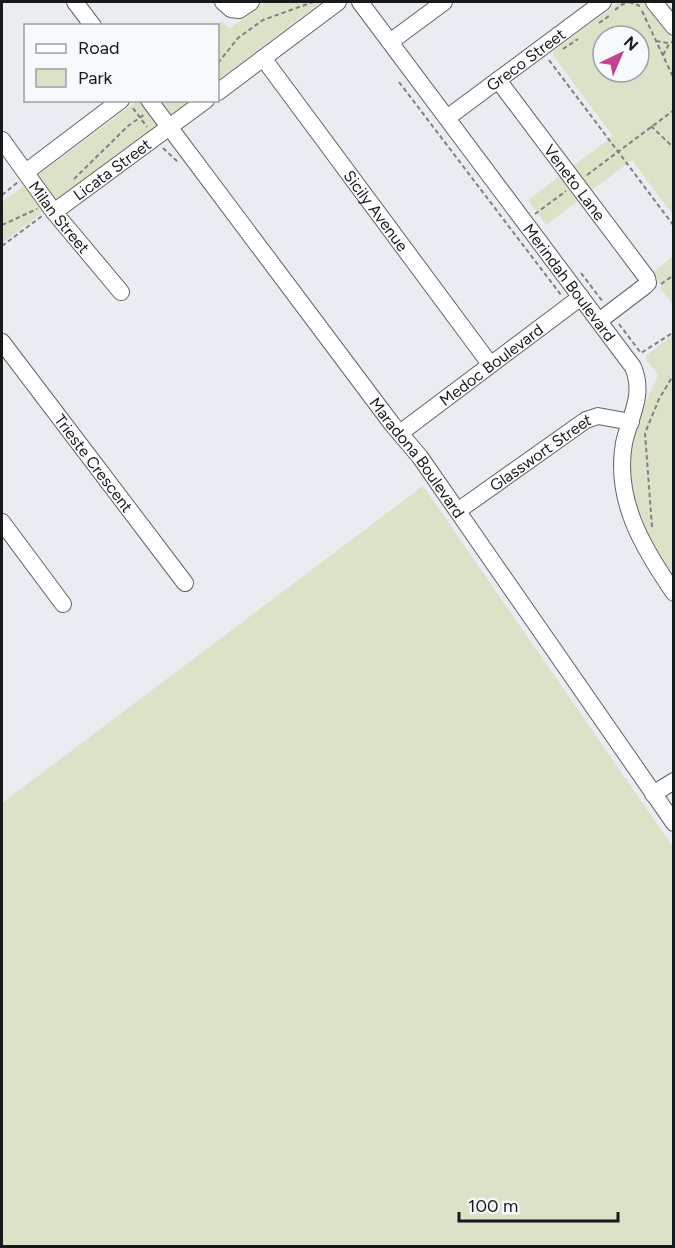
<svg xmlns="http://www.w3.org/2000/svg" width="675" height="1248" font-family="Figtree,sans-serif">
  <rect width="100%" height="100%" fill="#e9ecf0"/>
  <g fill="#dce2c8" fill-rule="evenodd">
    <path d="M266,2H321L218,80V26L216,25L222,21L229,29Z"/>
    <path d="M619,2H644L673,40V215L632,160L546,225L528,200L613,136L553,55L554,51ZM603,36H639V72H603Z"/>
    <path d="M137,101H190L2,243V202Z"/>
    <path d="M673,256V305L660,288L662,286L652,273Z"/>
    <path d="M673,335V584L649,548L629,486L631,443L642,411L658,375L646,359L647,355Z"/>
    <path d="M423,486L673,847V1246H2V803Z"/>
  </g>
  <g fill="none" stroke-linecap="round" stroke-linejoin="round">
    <g stroke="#616467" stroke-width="18">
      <g id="minor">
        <path d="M75,2L93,26"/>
        <path d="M223,2L231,9L239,10L251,2"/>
        <path id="s1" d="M360,2L633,367C645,395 630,416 624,443C614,500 643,548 674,593"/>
        <path d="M654,2L674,27"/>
        <path d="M390,42L444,2"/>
        <path id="s2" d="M263,58L490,364"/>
        <path id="s3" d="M498,80L647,278L648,283L645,286L599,321"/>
        <path d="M218,92L338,2"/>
        <path id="s4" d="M149,100L392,424L420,457L674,823"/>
        <path id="s5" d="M447,118L603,2"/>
        <path id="s6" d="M2,140L54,212L121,292"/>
        <path d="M26,172L121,100"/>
        <path id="s7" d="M54,212L206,100"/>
        <path id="s8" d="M2,342L185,583"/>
        <path id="s9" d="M400,433L581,297"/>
        <path id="s10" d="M459,510L586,420L598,416L631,422"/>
        <path d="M2,522L63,604"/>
        <path d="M653,794L674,781"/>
      </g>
    </g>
    <g stroke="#7e8083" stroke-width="2" stroke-dasharray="4.5 3" stroke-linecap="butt">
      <path d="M629,2L640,6"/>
      <path d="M615,10L621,5L629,2"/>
      <path d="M642,11L674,79"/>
      <path d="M599,23L609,16"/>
      <path d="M656,41L668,43"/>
      <path d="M563,49L578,39"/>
      <path d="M663,55L669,44L674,41"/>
      <path d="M549,60L674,226"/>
      <path d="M218,63L238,38L263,20L313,2"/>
      <path d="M399,82L561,295"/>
      <path d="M133,108L147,127"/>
      <path d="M651,126L674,148"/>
      <path d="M163,148L179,163"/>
      <path d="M587,175L674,110"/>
      <path d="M74,179L128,126L145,114"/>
      <path d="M2,195L18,182"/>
      <path d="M535,214L566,191"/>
      <path d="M2,225L37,209"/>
      <path d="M2,246L42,216"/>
      <path d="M581,273L603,302"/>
      <path d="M661,284L674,275"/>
      <path d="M619,324L641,353L674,332"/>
      <path d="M652,527L645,433L659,399L674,374"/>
    </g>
    <use href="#minor" stroke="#fff" stroke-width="16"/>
  </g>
  <g text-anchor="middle" stroke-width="6" stroke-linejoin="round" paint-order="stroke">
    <g font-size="16" fill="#18191a" stroke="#f6fafd">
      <text dy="6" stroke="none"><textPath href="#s5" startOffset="98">Greco Street</textPath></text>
      <text dy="6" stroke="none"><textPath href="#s7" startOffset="72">Licata Street</textPath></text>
      <text dy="6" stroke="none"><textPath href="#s3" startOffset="128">Veneto Lane</textPath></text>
      <text dy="6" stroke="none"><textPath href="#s2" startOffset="190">Sicily Avenue</textPath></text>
      <text dy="6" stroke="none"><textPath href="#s6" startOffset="96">Milan Street</textPath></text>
      <text dy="6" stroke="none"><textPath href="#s1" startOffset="350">Merindah Boulevard</textPath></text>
      <text dy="6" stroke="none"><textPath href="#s9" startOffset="114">Medoc Boulevard</textPath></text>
      <text dy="6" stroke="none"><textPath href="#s10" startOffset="100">Glasswort Street</textPath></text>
      <text dy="6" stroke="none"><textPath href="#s4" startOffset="447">Maradona Boulevard</textPath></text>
      <text dy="6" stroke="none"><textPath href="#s8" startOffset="152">Trieste Crescent</textPath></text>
    </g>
  </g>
  <rect width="675" height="1248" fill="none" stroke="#18191a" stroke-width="6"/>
  <rect x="24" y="24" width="195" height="78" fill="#f6fafd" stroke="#9da0a2" stroke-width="1.5"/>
  <rect x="36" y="44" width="30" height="9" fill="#ffffff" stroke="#9da0a2" stroke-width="1.5"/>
  <text x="78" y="54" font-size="18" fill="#18191a">Road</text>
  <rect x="36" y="69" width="30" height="18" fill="#dce2c8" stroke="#9da0a2" stroke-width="1.5"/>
  <text x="78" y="84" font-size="18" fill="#18191a">Park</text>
  <g transform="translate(621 54) rotate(44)"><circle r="28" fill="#f6fafd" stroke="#9da0a2" stroke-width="1.5"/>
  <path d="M0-4.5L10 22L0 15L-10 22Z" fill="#c2438e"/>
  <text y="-9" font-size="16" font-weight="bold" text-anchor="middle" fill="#18191a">N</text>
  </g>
  <path d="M459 1212v9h159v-9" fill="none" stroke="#18191a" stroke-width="3"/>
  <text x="468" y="1212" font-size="18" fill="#18191a" stroke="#f6fafd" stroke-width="4.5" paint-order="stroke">100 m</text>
</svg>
